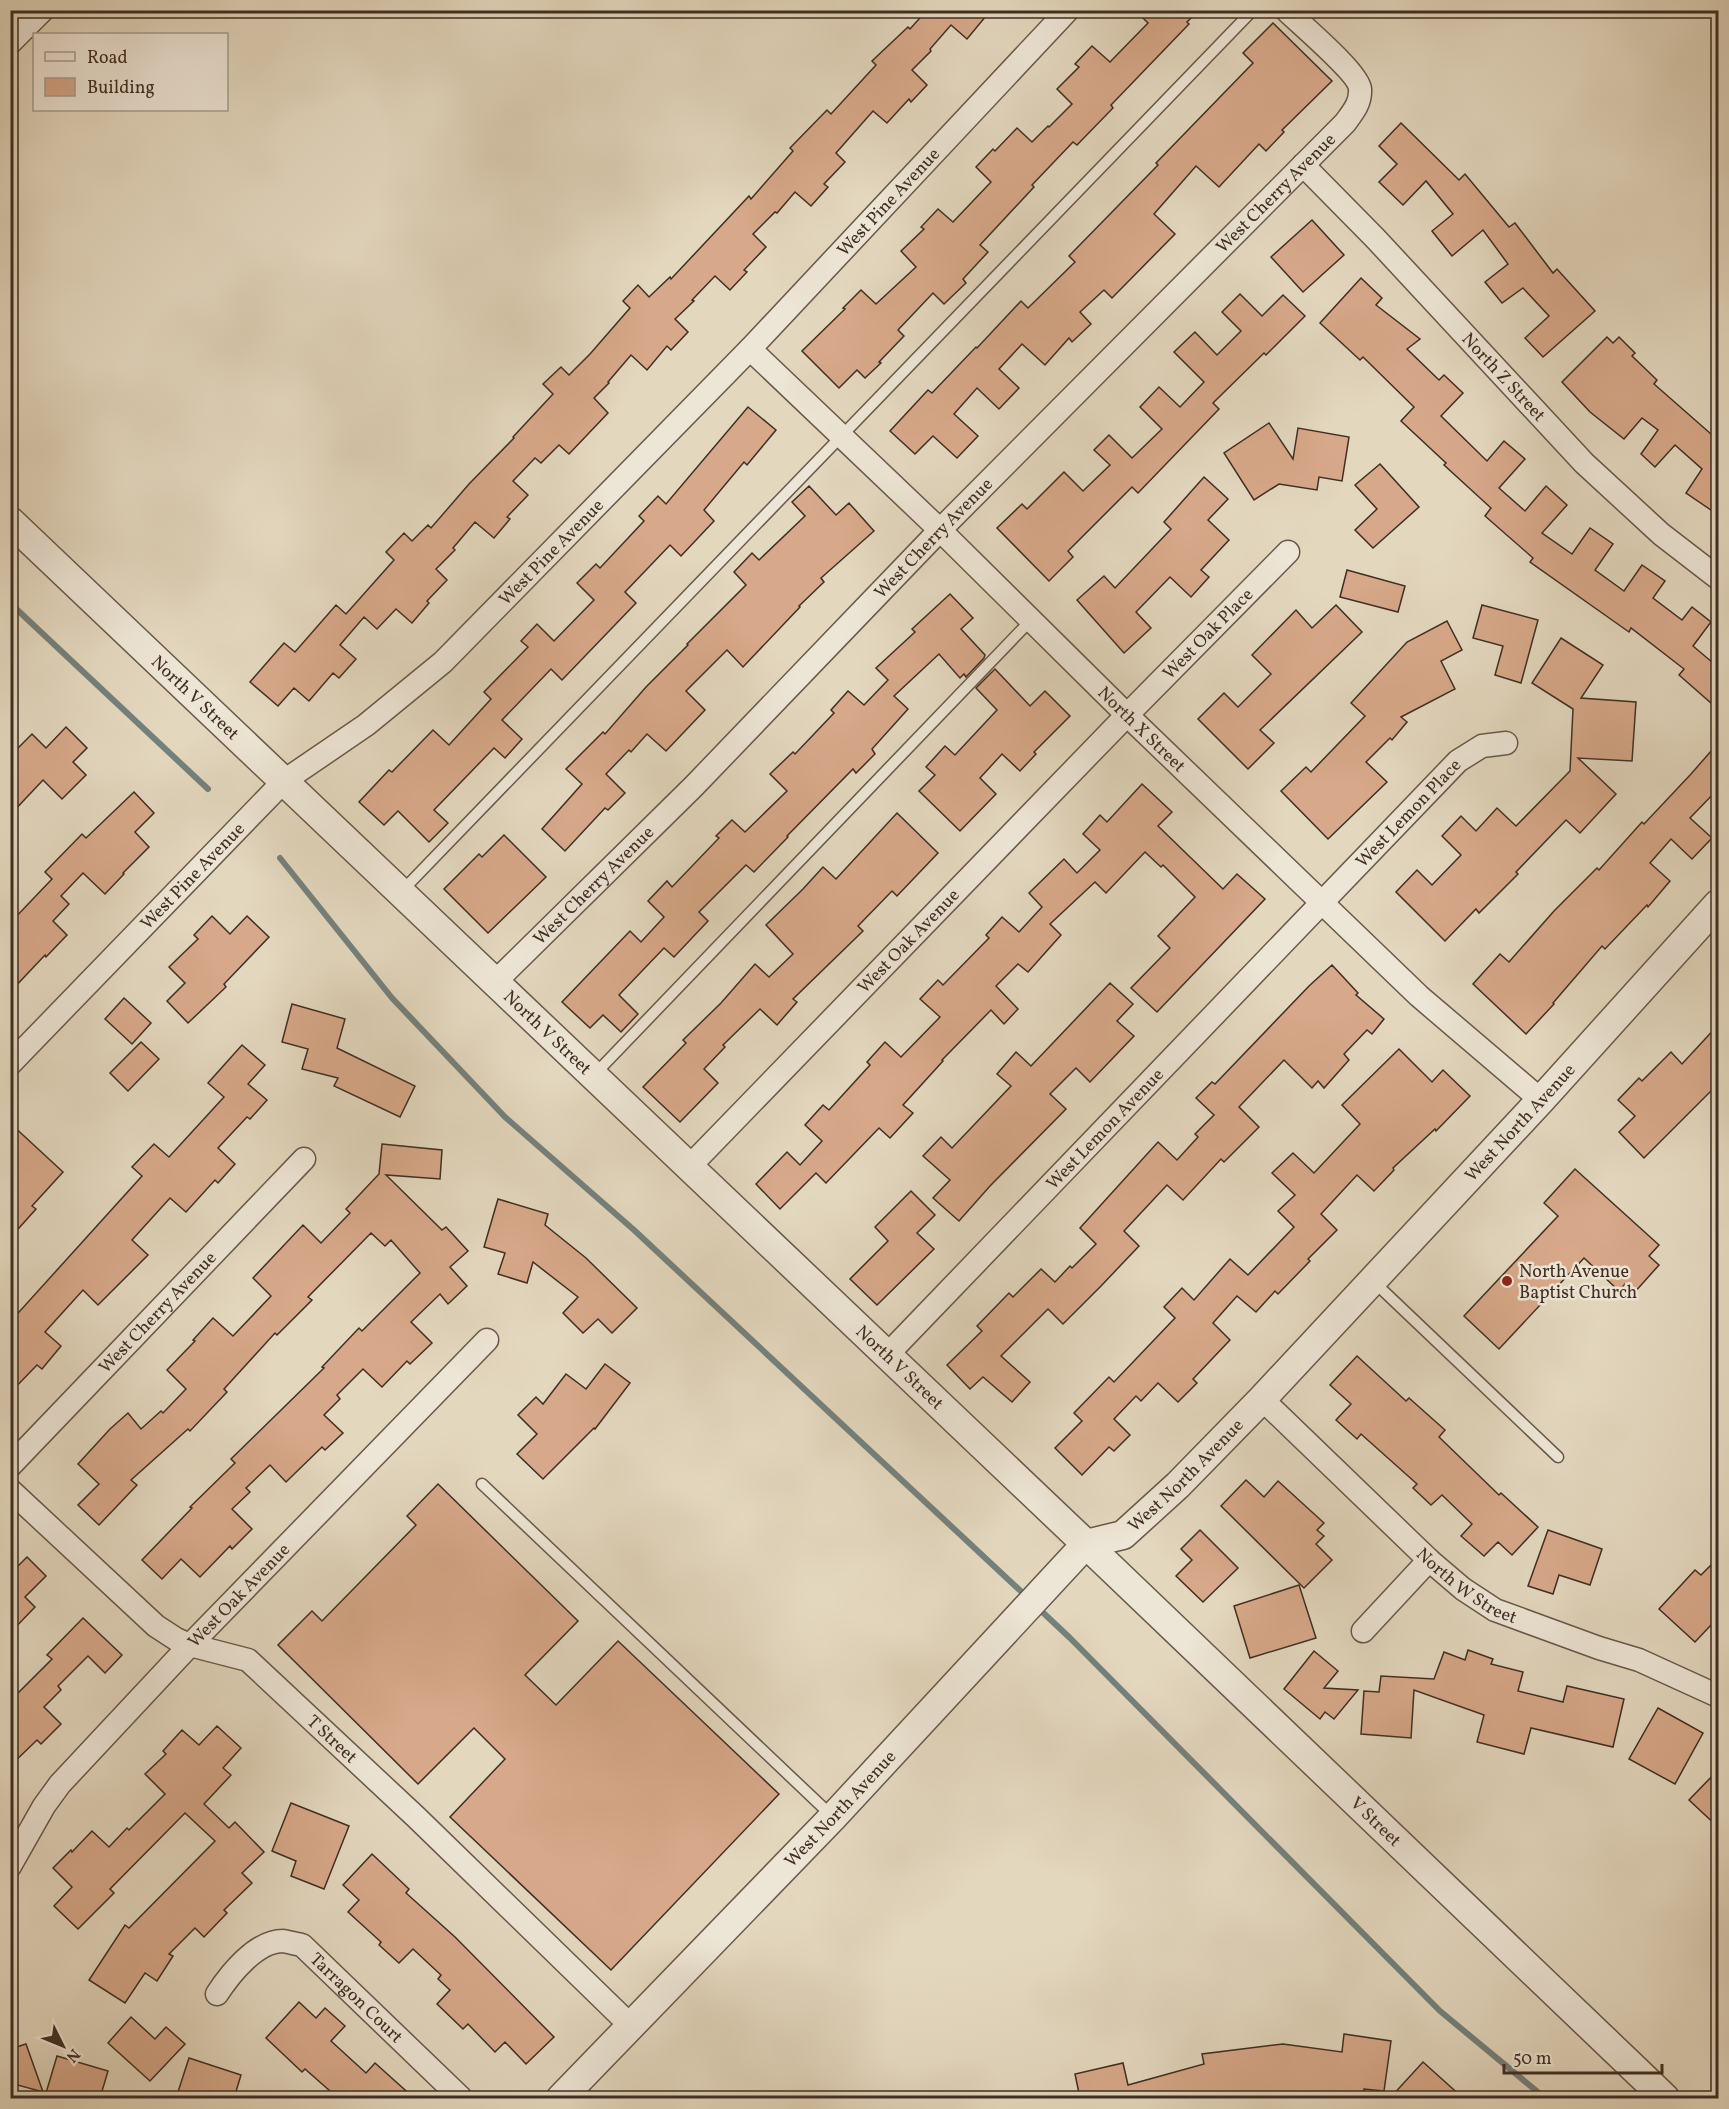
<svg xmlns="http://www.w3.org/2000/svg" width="1729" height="2109" font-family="Vollkorn,serif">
  <rect width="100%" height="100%" fill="#e3d7be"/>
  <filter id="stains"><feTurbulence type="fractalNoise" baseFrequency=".00333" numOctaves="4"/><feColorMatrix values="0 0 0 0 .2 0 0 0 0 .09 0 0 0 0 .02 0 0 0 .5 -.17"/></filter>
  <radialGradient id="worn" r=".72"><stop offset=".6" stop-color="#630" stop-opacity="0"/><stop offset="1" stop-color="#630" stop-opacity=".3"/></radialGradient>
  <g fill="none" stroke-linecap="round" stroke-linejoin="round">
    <g stroke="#74817c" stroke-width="6">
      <path d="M10,603L208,789"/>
      <path d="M280,858L392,998L505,1117L634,1230L1027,1597"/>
      <path d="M1036,1606L1070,1638L1440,2011L1545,2098"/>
    </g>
  </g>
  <g fill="#d7a889" stroke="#402e23" stroke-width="1.5">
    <path d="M927,10H991L967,39L951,25L930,49L931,51L912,70L927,85L911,102L909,99L887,123L873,111L836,153L845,162L824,184L828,187L811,206L795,192L777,213L775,212L753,234L766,247L744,270L747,272L730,290L715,276L692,300L694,301L675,319L688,332L671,350L667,346L647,370L631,355L608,382L609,383L594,398L608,413L569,454L559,445L541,463L535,458L513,481L528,495L507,517L510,519L494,538L475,522L453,548L455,550L436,569L447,580L427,601L429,603L412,623L396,609L377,629L364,617L340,645L356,659L339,678L333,673L309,701L294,688L278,706L250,682L284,643L295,652L336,605L346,614L394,560L386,552L404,533L412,541L428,525L431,528L469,484L514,438L513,437L553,394L543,384L561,367L569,375L590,354L630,308L623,301L638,285L649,297L670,277L671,279L749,196L751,199L793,151L790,148L827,110L831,114L876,65L872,61L908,27L910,29Z"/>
    <path d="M1135,10H1199L1187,22L1189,24L1111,105L1113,108L1077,145L1073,142L1032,185L1034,187L980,245L988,252L963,279L966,283L944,304L933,293L898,330L904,336L879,362L881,363L865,378L857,370L839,388L802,351L845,309L843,308L861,290L876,304L916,267L901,251L924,229L921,227L938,209L953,222L991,182L976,167L993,149L995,151L1017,128L1032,142L1048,126L1049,127L1072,104L1057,89L1079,67L1075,64L1092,46L1110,62L1148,23Z"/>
    <path d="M1273,23L1332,81L1282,130L1284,132L1266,151L1259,144L1219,187L1196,166L1154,214L1175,234L1112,298L1104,290L1080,312L1091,324L1072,342L1069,338L1045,365L1022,344L999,369L1019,388L999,409L977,388L954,414L978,436L957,458L933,436L915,454L890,431L928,390L932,393L976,347L977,348L1021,301L1028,308L1075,262L1069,256L1158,165L1156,163L1253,63L1243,53Z"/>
    <path d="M1401,123L1459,180L1465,174L1509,227L1515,223L1553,273L1557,269L1595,311L1543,357L1525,338L1549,316L1523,288L1502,303L1485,282L1508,264L1483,230L1452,256L1432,231L1453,214L1426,181L1403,205L1379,182L1397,164L1379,146Z"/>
    <path d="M1312,220L1344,255L1303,292L1271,257Z"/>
    <path d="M1361,278L1382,298L1376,305L1420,339L1407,349L1439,380L1444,375L1463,393L1441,416L1487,461L1504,441L1525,459L1499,488L1525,511L1546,486L1567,505L1542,533L1572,554L1590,528L1613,544L1595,570L1624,591L1642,565L1665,581L1653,598L1682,620L1692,607L1711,622L1693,646L1719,668V710L1679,675L1684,669L1631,628L1629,632L1530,562L1533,558L1485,516L1491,508L1444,465L1446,463L1401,421L1414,407L1363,357L1360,360L1320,323Z"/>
    <path d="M1240,294L1262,316L1283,295L1305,316L1266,355L1264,353L1213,403L1219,409L1138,493L1132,487L1068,551L1073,557L1049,581L997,528L1022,504L1027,509L1064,472L1083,491L1110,465L1094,450L1109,435L1132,458L1162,429L1140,407L1159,387L1180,407L1204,382L1174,352L1195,332L1217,355L1241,331L1222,312Z"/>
    <path d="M1607,337L1613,343L1619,337L1635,353L1632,356L1657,380L1654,384L1719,441V500L1711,510L1686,493L1702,469L1675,445L1655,467L1641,454L1658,430L1642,418L1624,439L1590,412L1562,382Z"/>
    <path d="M748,407L776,430L747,465L744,462L704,510L714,521L681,556L670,545L625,592L636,603L562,680L551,669L502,720L522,739L505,758L494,748L434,810L448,823L429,842L398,811L384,825L359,802L389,770L392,772L433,730L449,745L491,699L484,692L528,647L521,641L537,624L554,641L594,600L577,583L596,564L600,568L644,521L639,516L658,496L666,504Z"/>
    <path d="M1269,423L1293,459L1298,428L1349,437L1342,481L1319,477L1317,490L1279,484L1254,500L1224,453Z"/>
    <path d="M1380,464L1419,507L1373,548L1355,530L1377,509L1355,485Z"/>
    <path d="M1204,477L1228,499L1208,520L1229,540L1201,570L1209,577L1191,597L1170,577L1136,612L1151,628L1124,653L1077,600L1104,576L1115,588L1171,529L1164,522Z"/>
    <path d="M809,486L836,515L849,503L874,531L821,578L824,582L799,606L800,607L743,667L727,650L686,691L705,710L666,751L647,734L631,752L629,750L606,774L625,793L608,810L605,808L565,851L542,829L582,784L566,769L603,732L605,734L646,687L688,645L687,644L746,585L734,572L752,553L759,560L805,516L792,502Z"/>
    <path d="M1347,570L1405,586L1398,612L1340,597Z"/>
    <path d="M950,594L973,618L961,629L985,655L984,658L966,677L964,674L960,678L939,654L894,696L908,709L872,749L875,754L856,773L853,769L787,836L788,837L754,872L746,865L699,912L708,921L674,957L664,948L619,995L638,1014L621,1032L603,1015L590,1028L562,1002L630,931L641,942L664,917L648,901L667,881L672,887L719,838L716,836L732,820L745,832L787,791L770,774L793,752L795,754L834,713L831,710L848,691L864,705L888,680L876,668L915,632L912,629Z"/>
    <path d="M1336,605L1362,632L1260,730L1274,743L1248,769L1198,719L1224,693L1238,707L1271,674L1252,655L1296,610L1312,628Z"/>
    <path d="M1482,605L1538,620L1521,683L1495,675L1503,646L1473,638Z"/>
    <path d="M1447,621L1462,650L1441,661L1455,689L1401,717L1407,722L1392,740L1390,738L1366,762L1387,782L1328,839L1281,791L1306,767L1311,772L1365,716L1351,703L1407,642Z"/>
    <path d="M1561,638L1603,665L1581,698L1636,702L1632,761L1578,758L1616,794L1580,833L1566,820L1516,872L1518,874L1479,913L1476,909L1445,941L1396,892L1417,870L1432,885L1461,855L1442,836L1461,816L1476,831L1497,808L1516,826L1570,771L1573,709L1532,683Z"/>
    <path d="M995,669L1030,706L1045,691L1070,716L1034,752L1036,754L1020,771L1002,754L980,778L996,794L960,831L919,791L935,775L926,767L945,746L955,755L997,710L976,688Z"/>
    <path d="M66,727L87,748L73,762L86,775L62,799L43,780L10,815V756L32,734L46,748Z"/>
    <path d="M1719,742V788L1690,818L1712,838L1692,859L1671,839L1650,863L1670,881L1648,907L1647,905L1605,949L1602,946L1553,1003L1554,1004L1526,1034L1473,984L1500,954L1509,962L1554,911L1597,868L1599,870L1642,822L1644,824L1691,774Z"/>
    <path d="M1142,784L1172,812L1158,826L1223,889L1237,874L1265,899L1157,1012L1131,988L1170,948L1158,936L1195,897L1163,865L1161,867L1145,852L1106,893L1095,882L1050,924L1061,935L1028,972L1018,964L996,986L1018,1009L1004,1024L991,1010L942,1060L943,1061L903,1105L913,1113L890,1138L879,1128L826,1183L816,1173L780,1209L756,1184L787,1152L800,1165L822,1141L805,1125L823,1105L829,1110L870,1065L867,1062L885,1042L901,1057L940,1017L920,999L938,980L943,985L989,938L986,935L1002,917L1019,932L1042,907L1029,893L1064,859L1077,873L1100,850L1083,834L1100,815L1107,822Z"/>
    <path d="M134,792L154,813L135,832L149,847L123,873L124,874L105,894L83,873L61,896L69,904L53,921L67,935L46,957L45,955L10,992V923L52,879L45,872L82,834L86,838Z"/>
    <path d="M897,813L938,853L897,896L892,891L858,926L863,931L793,999L797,1002L777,1025L760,1009L723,1045L725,1047L704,1069L718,1083L680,1122L643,1087L686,1043L683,1040L721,1003L755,964L769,977L793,954L766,925L803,889L823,867L836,879Z"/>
    <path d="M504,835L546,877L488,933L444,889L479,854L482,857Z"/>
    <path d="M212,916L230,934L247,916L269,937L224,984L226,987L188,1023L167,1001L185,983L169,967L198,939L194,935Z"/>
    <path d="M1332,965L1358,993L1356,995L1384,1019L1372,1034L1367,1030L1344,1054L1349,1060L1324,1088L1318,1081L1312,1088L1284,1060L1239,1107L1259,1127L1224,1162L1221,1159L1183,1200L1167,1185L1124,1231L1139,1246L1101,1286L1063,1324L1048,1309L1001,1356L1030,1382L1012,1402L983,1377L970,1389L947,1365L982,1331L977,1326L1009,1293L1013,1297L1041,1269L1055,1282L1070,1266L1072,1268L1096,1244L1080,1228L1158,1142L1177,1160L1198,1137L1195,1134L1214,1115L1196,1098L1212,1082L1215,1084L1309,986Z"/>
    <path d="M1110,983L1133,1004L1117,1021L1134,1036L1090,1082L1076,1068L1050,1094L1066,1109L990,1186L959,1221L933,1198L950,1180L923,1156L941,1137L952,1148L1011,1086L997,1074L1016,1052L1031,1066Z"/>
    <path d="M124,998L151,1023L132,1044L105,1019Z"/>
    <path d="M292,1004L345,1019L337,1048L415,1086L400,1117L334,1086L338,1078L302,1069L308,1049L282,1042Z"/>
    <path d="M1719,1024V1083L1644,1158L1619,1132L1635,1116L1618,1100L1639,1078L1642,1081L1671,1052L1682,1064Z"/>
    <path d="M141,1042L159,1059L128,1091L110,1073Z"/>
    <path d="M242,1045L265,1065L248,1084L267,1100L250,1119L247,1117L218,1148L235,1164L218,1183L215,1180L186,1212L170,1198L132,1240L148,1255L98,1305L83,1290L45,1332L61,1346L42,1369L37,1365L10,1393V1322L142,1176L132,1167L154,1144L169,1157L224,1097L208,1083Z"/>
    <path d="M1399,1049L1432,1082L1443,1070L1470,1096L1436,1131L1435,1129L1393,1168L1394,1170L1374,1191L1357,1175L1321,1214L1337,1230L1308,1259L1310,1261L1278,1294L1275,1291L1256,1312L1237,1296L1213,1323L1230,1340L1193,1379L1197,1383L1178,1402L1158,1383L1141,1401L1136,1396L1114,1419L1130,1435L1114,1451L1109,1447L1082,1475L1055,1448L1082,1421L1074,1413L1109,1377L1114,1382L1175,1318L1164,1307L1182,1288L1194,1300L1230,1259L1248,1275L1294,1227L1278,1211L1295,1195L1272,1173L1293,1153L1314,1173L1360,1124L1342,1105Z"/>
    <path d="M10,1123L63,1172L32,1206L36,1209L10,1238Z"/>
    <path d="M382,1144L442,1150L440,1179L386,1175L442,1230L446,1227L468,1251L450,1267L467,1286L448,1304L440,1294L411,1322L432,1343L410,1364L407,1361L382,1387L363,1369L337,1395L340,1399L324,1415L343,1433L325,1450L322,1447L286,1482L270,1465L246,1488L250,1492L232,1509L252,1529L232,1549L230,1546L200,1577L181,1559L162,1579L142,1560L192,1508L190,1507L235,1463L231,1459L324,1368L322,1367L359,1328L362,1331L420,1273L391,1240L385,1246L371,1233L308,1297L312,1300L277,1335L275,1333L224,1389L227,1392L190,1431L188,1429L131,1480L137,1485L99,1525L78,1505L99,1484L78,1464L110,1429L128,1413L141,1429L161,1411L163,1413L186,1389L167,1370L195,1341L193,1340L213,1318L233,1336L271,1296L253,1278L303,1225L321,1243L350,1213L346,1209L379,1174Z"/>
    <path d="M1575,1169L1659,1245L1649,1256L1659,1265L1634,1293L1625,1284L1619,1291L1584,1258L1499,1349L1464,1316L1558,1216L1544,1203Z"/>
    <path d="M911,1191L935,1215L917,1233L934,1249L877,1305L850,1279L888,1241L875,1227Z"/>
    <path d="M498,1199L548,1214L545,1225L586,1258L637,1308L612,1333L598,1319L583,1333L563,1313L578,1297L533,1262L527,1283L498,1274L505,1253L484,1247Z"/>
    <path d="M1357,1356L1406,1401L1409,1398L1445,1430L1439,1437L1499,1495L1501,1493L1538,1527L1512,1555L1498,1542L1484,1556L1461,1536L1472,1524L1442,1495L1431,1505L1413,1488L1417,1484L1361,1434L1357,1439L1336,1420L1351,1404L1330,1385Z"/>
    <path d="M605,1364L630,1383L595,1429L594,1428L543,1479L517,1454L537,1434L518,1415L536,1397L543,1404L566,1374L586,1389Z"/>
    <path d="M1246,1480L1264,1497L1278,1481L1324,1523L1317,1530L1324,1536L1316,1544L1332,1560L1304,1588L1221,1506Z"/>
    <path d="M438,1484L578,1621L525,1675L556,1705L618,1641L779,1794L611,1970L450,1817L505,1759L474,1728L418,1784L278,1645L312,1611L322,1621L416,1525L407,1516Z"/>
    <path d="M1200,1530L1238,1568L1203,1602L1176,1576L1192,1560L1181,1549Z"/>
    <path d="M1548,1530L1602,1549L1590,1585L1559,1575L1553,1594L1528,1586Z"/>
    <path d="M27,1557L46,1576L25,1597L35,1607L10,1633V1574Z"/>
    <path d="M1719,1557V1632L1711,1625L1695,1642L1659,1609L1695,1570L1701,1575Z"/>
    <path d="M1299,1585L1316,1638L1250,1658L1234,1606Z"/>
    <path d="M83,1618L122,1655L105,1673L88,1656L58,1686L61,1690L44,1707L61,1724L41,1744L37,1740L10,1766V1701L52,1659L47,1655Z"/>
    <path d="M1468,1650L1493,1659L1491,1664L1523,1672L1518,1691L1563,1702L1567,1686L1624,1699L1613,1747L1531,1728L1524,1754L1477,1742L1484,1715L1414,1690L1411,1738L1361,1734L1364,1691L1379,1692L1381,1676L1434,1679L1444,1652L1465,1660Z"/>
    <path d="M1314,1651L1338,1671L1324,1688L1358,1690L1334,1719L1325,1712L1320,1719L1284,1689Z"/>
    <path d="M1658,1708L1703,1733L1675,1784L1629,1759Z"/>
    <path d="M217,1726L241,1748L223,1768L231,1775L204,1804L229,1828L235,1822L264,1852L242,1873L252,1883L224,1910L227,1913L204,1937L195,1928L169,1954L173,1956L157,1981L145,1973L125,2003L89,1980L125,1925L129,1928L215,1841L185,1813L110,1889L114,1893L78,1929L54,1906L72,1887L53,1868L71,1850L72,1852L92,1831L109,1847L127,1828L129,1830L165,1794L145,1774L166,1754L163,1751L182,1730L199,1745Z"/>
    <path d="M1719,1769V1828L1689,1800Z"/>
    <path d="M291,1803L349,1826L324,1889L291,1876L296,1861L272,1851Z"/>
    <path d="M372,1854L409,1889L406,1893L455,1937L554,2037L526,2064L505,2042L495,2052L468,2024L463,2029L437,2004L450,1990L438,1979L441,1975L413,1949L399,1963L379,1945L381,1942L348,1912L359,1900L343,1885Z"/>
    <path d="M299,2002L316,2018L325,2008L345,2026L331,2041L366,2073L375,2063L414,2098H338L305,2069L302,2072L266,2038Z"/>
    <path d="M131,2017L155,2039L166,2027L185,2044L150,2081L108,2043Z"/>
    <path d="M1344,2034L1391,2041L1384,2091L1364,2089L1363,2098H1080L1075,2074L1123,2063L1128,2085L1204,2064L1202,2054L1283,2044L1342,2052Z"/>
    <path d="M26,2044L43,2092L10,2083V2049Z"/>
    <path d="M57,2056L108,2071L100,2098H64L46,2093Z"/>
    <path d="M189,2058L241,2075L234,2098H176Z"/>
    <path d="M1423,2062L1463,2098H1390Z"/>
  </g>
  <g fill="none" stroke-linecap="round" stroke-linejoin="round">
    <g stroke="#69584a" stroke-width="13">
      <g id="service">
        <path d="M401,892L1253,10"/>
        <path d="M595,1074L1031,620"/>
        <path d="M1373,1281L1558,1457"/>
        <path d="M482,1484L833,1817"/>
      </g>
    </g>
    <g stroke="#69584a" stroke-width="25">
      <g id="minor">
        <path d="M10,43L43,10"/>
        <path id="s1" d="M1303,165L1375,238L1584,463L1661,534L1718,578"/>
        <path id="s2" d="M750,349L940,530L1127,715L1419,996L1541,1100"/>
        <path id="s3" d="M495,982L694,786L940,530L1345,123C1353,112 1361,103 1360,89C1359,73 1300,24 1286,10"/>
        <path id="s4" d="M10,1064L284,781L366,725L443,662L750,349L1068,10"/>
        <path id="s5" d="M689,1167L1127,715L1288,552"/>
        <path id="s6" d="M887,1355L1458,761L1482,746L1506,743"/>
        <path id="s7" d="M1262,1399L1429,1560L1463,1589L1495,1610L1599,1648L1639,1660L1718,1696"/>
        <path id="s8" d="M10,1466L304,1159"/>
        <path id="s9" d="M10,1490L156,1626L176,1639L190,1645L248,1660L416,1817L631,2026"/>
        <path d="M1363,1631L1429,1560"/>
        <path id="s10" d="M10,1866L44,1806L60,1784L190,1645L487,1340"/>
        <path id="s11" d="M217,1994C230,1974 256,1941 283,1941C289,1942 296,1944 302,1945L461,2098"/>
      </g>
    </g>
    <g stroke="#69584a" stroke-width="31">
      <g id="tertiary">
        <path id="s12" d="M10,521L1086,1544L1665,2098"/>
        <path id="s13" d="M561,2098L833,1817L1086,1544L1123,1535L1178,1485L1262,1399L1541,1100L1718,904"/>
      </g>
    </g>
    <use href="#service" stroke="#ede5d5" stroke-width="10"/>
    <use href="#minor" stroke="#ede5d5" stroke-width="22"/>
    <use href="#tertiary" stroke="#ede5d5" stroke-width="28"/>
  </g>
  <circle fill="#8f2418" stroke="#ede5d5" stroke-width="2" cx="1507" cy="1281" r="6"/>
  <g text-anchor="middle" stroke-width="5" stroke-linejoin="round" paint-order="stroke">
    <g font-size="18" fill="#402e23" stroke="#ede5d5">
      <text dy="6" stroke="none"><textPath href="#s3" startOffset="1110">West Cherry Avenue</textPath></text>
      <text dy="6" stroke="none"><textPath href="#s4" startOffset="1233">West Pine Avenue</textPath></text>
      <text dy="6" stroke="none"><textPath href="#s1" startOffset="292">North Z Street</textPath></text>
      <text dy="6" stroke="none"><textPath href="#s3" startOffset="624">West Cherry Avenue</textPath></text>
      <text dy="6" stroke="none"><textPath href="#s4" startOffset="747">West Pine Avenue</textPath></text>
      <text dy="6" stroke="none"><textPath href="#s5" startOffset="744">West Oak Place</textPath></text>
      <text dy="6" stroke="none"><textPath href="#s12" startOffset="256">North V Street</textPath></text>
      <text dy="6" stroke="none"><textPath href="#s2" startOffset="546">North X Street</textPath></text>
      <text dy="6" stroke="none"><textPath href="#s6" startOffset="752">West Lemon Place</textPath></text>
      <text dy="6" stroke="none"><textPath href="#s4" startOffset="262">West Pine Avenue</textPath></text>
      <text dy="6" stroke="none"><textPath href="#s3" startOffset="138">West Cherry Avenue</textPath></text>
      <text dy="6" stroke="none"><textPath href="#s5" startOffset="315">West Oak Avenue</textPath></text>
      <text dy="6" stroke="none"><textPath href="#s12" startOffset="742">North V Street</textPath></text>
      <text dy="6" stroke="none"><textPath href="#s13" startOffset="1374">West North Avenue</textPath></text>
      <text dy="6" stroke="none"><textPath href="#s6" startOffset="314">West Lemon Avenue</textPath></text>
      <text dy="6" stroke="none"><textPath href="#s8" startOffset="213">West Cherry Avenue</textPath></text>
      <text dy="6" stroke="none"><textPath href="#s12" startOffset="1228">North V Street</textPath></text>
      <text dy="6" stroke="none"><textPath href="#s13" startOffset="888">West North Avenue</textPath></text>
      <text dy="6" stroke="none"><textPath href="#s7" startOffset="278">North W Street</textPath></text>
      <text dy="6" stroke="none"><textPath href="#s10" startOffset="356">West Oak Avenue</textPath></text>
      <text dy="6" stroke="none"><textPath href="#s9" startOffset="414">T Street</textPath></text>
      <text dy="6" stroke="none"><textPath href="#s13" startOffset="402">West North Avenue</textPath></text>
      <text dy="6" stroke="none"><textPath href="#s12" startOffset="1886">V Street</textPath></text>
      <text dy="6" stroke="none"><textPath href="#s11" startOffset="183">Tarragon Court</textPath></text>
    </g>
    <g font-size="18" fill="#402e23" stroke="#ede5d5" text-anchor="start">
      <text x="1519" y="1277">North Avenue<tspan x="1519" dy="21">Baptist Church</tspan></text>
    </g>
  </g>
  <rect width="1729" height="2109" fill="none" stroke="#e3d7be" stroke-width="36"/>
  <rect x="12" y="12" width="1705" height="2085" fill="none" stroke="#402e23" stroke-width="3"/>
  <rect x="18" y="18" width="1693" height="2073" fill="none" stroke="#402e23" stroke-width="1.5"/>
  <rect x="33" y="33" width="195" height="78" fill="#ede5d5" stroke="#a89c8e" stroke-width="1.5"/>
  <rect x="45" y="52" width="30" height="9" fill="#ede5d5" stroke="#a89c8e" stroke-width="1.5"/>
  <text x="87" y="63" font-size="18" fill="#402e23">Road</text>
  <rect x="45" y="78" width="30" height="18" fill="#d7a889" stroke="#a89c8e" stroke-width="1.5"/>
  <text x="87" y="93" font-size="18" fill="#402e23">Building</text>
  <g transform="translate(63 2046) rotate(133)" stroke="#ede5d5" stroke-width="4.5" paint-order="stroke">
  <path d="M0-4.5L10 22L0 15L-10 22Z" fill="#402e23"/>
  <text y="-9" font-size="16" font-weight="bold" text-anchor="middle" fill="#402e23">N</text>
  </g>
  <path d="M1504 2064v9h158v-9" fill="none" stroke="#402e23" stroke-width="3"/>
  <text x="1513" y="2064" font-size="18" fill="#402e23" stroke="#ede5d5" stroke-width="4.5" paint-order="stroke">50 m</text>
  <rect width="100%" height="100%" filter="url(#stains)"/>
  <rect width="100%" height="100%" fill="url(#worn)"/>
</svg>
